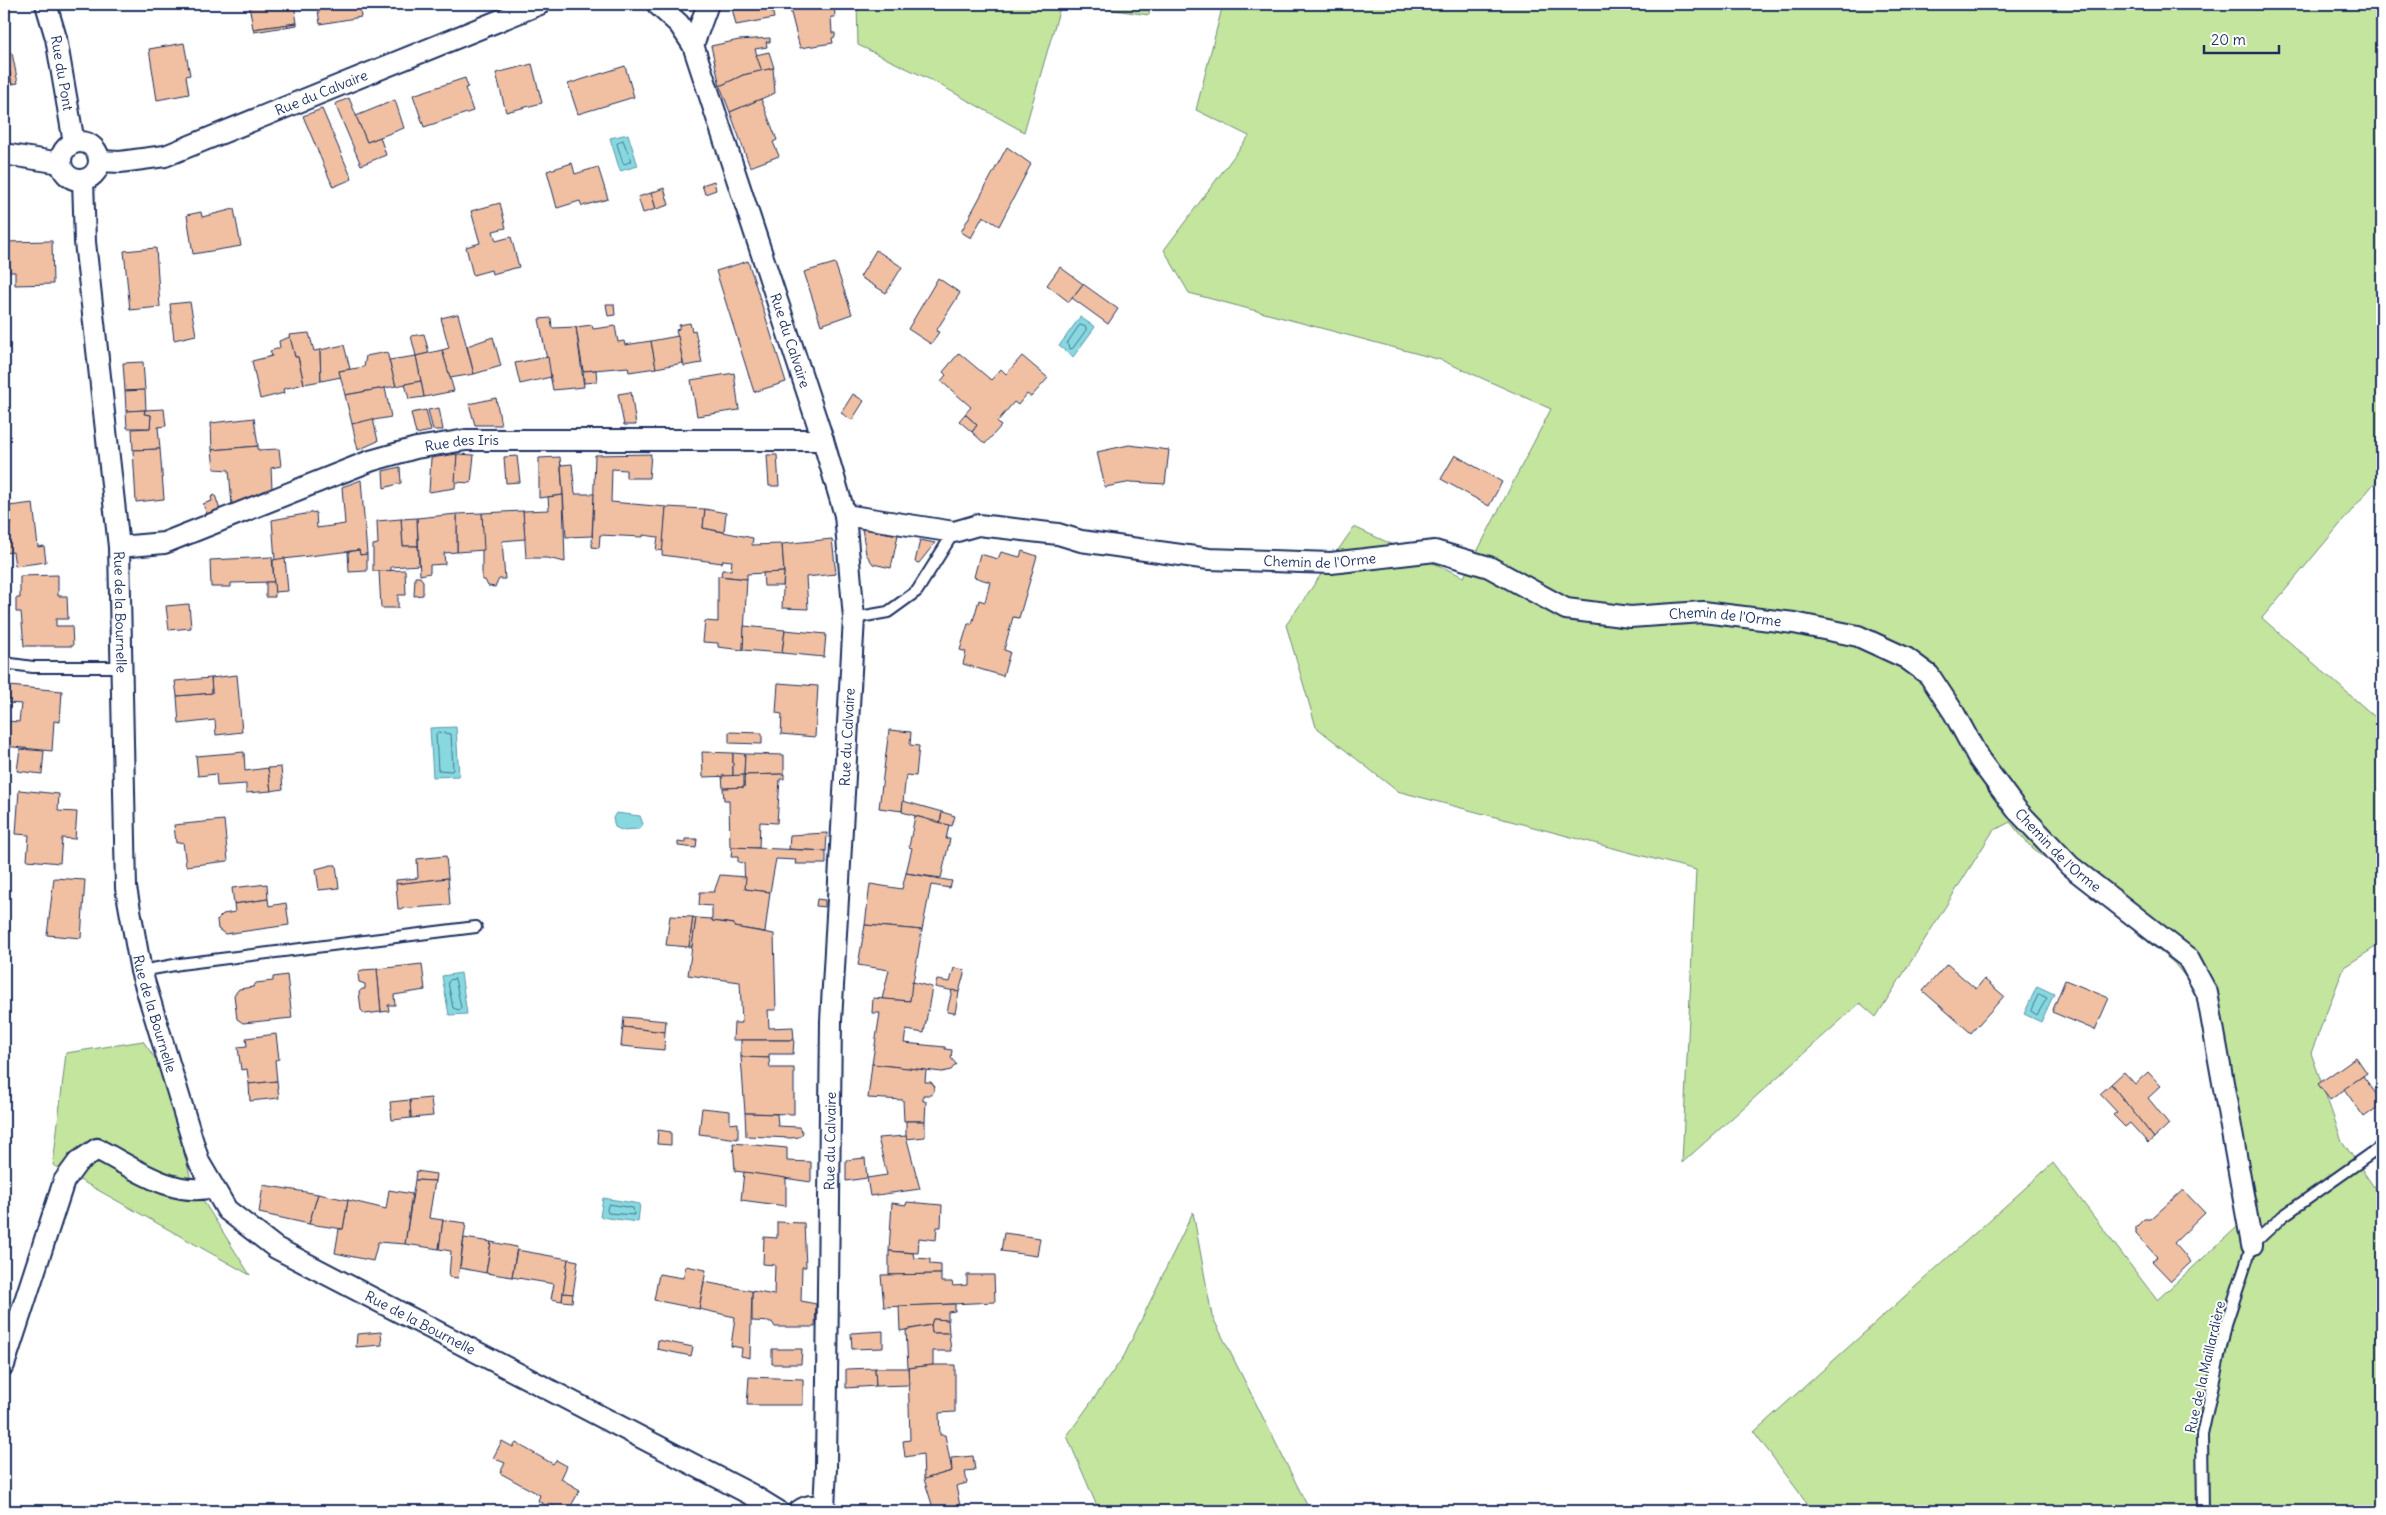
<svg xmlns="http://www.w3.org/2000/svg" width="2386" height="1515" font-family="Delius,sans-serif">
  <rect width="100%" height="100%" fill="#fff"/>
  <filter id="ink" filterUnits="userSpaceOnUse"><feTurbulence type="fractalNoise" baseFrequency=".02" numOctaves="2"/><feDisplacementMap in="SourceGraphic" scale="10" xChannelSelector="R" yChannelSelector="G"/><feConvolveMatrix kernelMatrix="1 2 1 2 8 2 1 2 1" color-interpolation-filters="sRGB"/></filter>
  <g filter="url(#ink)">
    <g fill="#c4e59d" stroke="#708a7e">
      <path d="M857,4H1061L1024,132L933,81L858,45Z"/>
      <path d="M1073,4H1150L1149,15Z"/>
      <path d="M1223,4H2382V474L2262,618L2382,723V943L2344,967L2311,1053L2342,1141L2374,1187L2382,1180V1511H1813L1754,1432L2053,1163L2157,1300L2258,1208L2222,1050L2196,990L2174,963L2028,844L2010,822L1993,831L1876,1017L1860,1003L1682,1163L1696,870L1397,791L1316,727L1286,625L1354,527L1464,577L1551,409L1441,360L1189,293L1164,250L1249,136L1196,110Z"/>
      <path d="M143,1041L161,1067L192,1183L250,1275L53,1165L66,1053Z"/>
      <path d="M1193,1212L1212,1316L1310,1511H1099L1067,1436L1124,1356Z"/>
    </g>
    <g fill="#87d9df" stroke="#5c95ab">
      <path d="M628,134L638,166L620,171L610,138Z"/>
      <path d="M1080,317L1095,327L1073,357L1059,346Z"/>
      <path d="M456,727L459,776L433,777L430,728Z"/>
      <path d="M616,813L640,816L643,824L639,829L621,830L615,827L613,818Z"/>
      <path d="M461,973L467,1014L449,1015L442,976Z"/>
      <path d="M2037,986L2054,994L2041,1022L2024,1014Z"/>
      <path d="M603,1198L640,1204L638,1222L600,1217Z"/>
    </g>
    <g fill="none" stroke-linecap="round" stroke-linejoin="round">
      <g stroke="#467392" stroke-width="1">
        <path d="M623,140L631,161L625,164L623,163L617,144Z"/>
        <path d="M1080,325L1086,327V330L1073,348L1070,349L1067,344Z"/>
        <path d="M438,732L451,734L453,769L452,771L438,770L436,735Z"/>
        <path d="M455,979L461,1007L459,1010L453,1008L448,982L450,980Z"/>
        <path d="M2039,994L2047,998L2037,1015L2031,1011Z"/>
        <path d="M609,1204L633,1208L634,1215L608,1213L607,1210Z"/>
      </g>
    </g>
    <g fill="#f1c0a2" stroke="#1b2f5e">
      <path d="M249,4H294L297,23L253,29Z"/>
      <path d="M317,4H359L361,17L320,24Z"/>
      <path d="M731,4H771L774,18L736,25Z"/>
      <path d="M812,4H834L835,17H831L832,33H835V37L832,38L833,43L800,48L790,9Z"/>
      <path d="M297,23V25L254,32L253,29Z"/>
      <path d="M770,38V42H766L767,47L755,49L762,71L743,75L720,86L711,46L739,40Z"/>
      <path d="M184,43L190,75L186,76L189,94L157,100L149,49Z"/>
      <path d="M769,52L774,68L762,71L756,55Z"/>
      <path d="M12,53L18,83L12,84L6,54Z"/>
      <path d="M6,54L12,84L4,85V55Z"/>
      <path d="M532,64L542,103L506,112L496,73Z"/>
      <path d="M625,66L634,97L578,114L568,84Z"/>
      <path d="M773,68L775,93L730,112L720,86L743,75Z"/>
      <path d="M465,78L468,87L465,88L473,111L424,127L413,95Z"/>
      <path d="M349,98L367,142L380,137L386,155L361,165L335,104Z"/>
      <path d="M761,99L777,140L773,142L779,156L750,167L730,112Z"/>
      <path d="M395,100L404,128L367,142L356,116Z"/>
      <path d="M322,109L352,179L333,187L303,116Z"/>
      <path d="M1007,147L1031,164L999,226L983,216L971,238L961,232Z"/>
      <path d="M572,163L575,174L598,167L608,199L582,206L580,201L557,208L547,171Z"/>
      <path d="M714,181L716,190L705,194L702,185Z"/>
      <path d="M664,188L669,205L656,209L651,193Z"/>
      <path d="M651,193L656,209L643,213L638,197Z"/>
      <path d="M500,203L506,228L493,231L496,241L511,237L519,267L492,274L491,270L473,275L466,247L480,243L471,211Z"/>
      <path d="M234,209L241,246L193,254L187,215L201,212L202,217Z"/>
      <path d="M52,241L53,284L15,285V272H4V242Z"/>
      <path d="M156,248L160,307L130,310L124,251Z"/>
      <path d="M876,250L902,267L886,293L860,277Z"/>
      <path d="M748,261L786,382L754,392L716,271Z"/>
      <path d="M835,263L852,314L821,325L804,272Z"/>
      <path d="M1060,267L1083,284L1069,302L1047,285Z"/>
      <path d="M938,278L960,293L936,331L939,332L931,344L908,329Z"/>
      <path d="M1083,284L1118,309L1108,324L1072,298Z"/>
      <path d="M190,302L196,335L174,340L170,304Z"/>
      <path d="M606,304H614L615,315L608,316Z"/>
      <path d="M458,314L474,374L450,378L442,350L449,348L441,318Z"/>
      <path d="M551,318L552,328L576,327L584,387L553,390L539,319Z"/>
      <path d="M690,323L692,331L695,330L702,363L684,366L676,330L679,329V325Z"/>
      <path d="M592,325L593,329L615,326L618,342L624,341L625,345L651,341L656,368L629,372L628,367L583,371L576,327Z"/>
      <path d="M309,333L314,351L320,350L321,381L304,384L298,357H295L289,335Z"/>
      <path d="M424,334L429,353L416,356L411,336Z"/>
      <path d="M678,336L683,363L656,368L651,341Z"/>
      <path d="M290,337L295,357H298L304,384L283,389L284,393L260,399L252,361L272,356L270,351L280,348L279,341Z"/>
      <path d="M493,337L501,366L474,374L467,346Z"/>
      <path d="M344,345L350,369L339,371L341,377L321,381L320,350Z"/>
      <path d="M442,350L454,391L424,397L416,356Z"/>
      <path d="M387,352L396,386L345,395L339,371L364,367L366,356Z"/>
      <path d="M959,353L991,380L1001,369L1006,374L1022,356L1048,378L1031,397L1027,394L1018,405L1014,402L997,422L1001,426L985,444L972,432L977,425L965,414L971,407L941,381L946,375L943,372Z"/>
      <path d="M416,356L421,381L396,386L389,360Z"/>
      <path d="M548,357L551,377L520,384L515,363Z"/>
      <path d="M143,362L145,390L125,391L123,363Z"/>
      <path d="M596,370L597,382L584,383L583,371Z"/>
      <path d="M734,373L739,410L697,416L691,380Z"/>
      <path d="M421,381L424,397L409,399L405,384Z"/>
      <path d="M385,388L391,417L352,424L345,395Z"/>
      <path d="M145,390L146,410L126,411L125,391Z"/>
      <path d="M631,392L636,425H624L618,394Z"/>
      <path d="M853,394L864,401L852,420L841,413Z"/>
      <path d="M496,398L501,425H475L469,404Z"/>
      <path d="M439,408L443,430H433L428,410Z"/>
      <path d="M164,409L166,426L158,427L160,449L133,450L132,429L150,428L151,415L144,414L145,410Z"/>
      <path d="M145,410L144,414L151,415L150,428H127L126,411Z"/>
      <path d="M426,410L431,431L416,434L411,413Z"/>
      <path d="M965,414L977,425L972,432L959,421Z"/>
      <path d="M254,418L258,446L212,450L211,423Z"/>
      <path d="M373,419L378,441L358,450L352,424Z"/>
      <path d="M1129,445L1169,450L1165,484L1132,482L1105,487L1097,452Z"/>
      <path d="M258,446V450L279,449L281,466L271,468L272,489L232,505L229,470L214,469L212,450Z"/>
      <path d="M160,449L164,499L136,502L133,450Z"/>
      <path d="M457,454L455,488L429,492L431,458Z"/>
      <path d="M457,454L474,455L471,483L455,482Z"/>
      <path d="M651,454L649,478H626V470L612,469L611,502L666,507L663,551L656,550L658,537L643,535V537L600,535L599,548L592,547L595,455Z"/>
      <path d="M767,455H777L779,486H769Z"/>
      <path d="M1455,455L1502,482L1489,506L1441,479Z"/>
      <path d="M517,456L520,482L506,483L504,457Z"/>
      <path d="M560,457L563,495L539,498V458Z"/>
      <path d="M572,464L575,494H594L592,536L566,537L561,465Z"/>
      <path d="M400,467L401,483L384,488L383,471Z"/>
      <path d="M361,480L367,554L360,555L359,550L275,560L272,520L316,512L317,528L345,524L342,487Z"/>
      <path d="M215,495L220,510L207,514L203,504L212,501L211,497Z"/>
      <path d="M563,495L565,562L547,558H526L523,511L549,510L548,497Z"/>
      <path d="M33,503L38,547L44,546L46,562L15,566L13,552L4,553V535H6L5,523H11L9,506Z"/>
      <path d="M9,506L11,523H4V507Z"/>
      <path d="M666,507L705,509L703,528L753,538L752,545L782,544L784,572L747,574V579L721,576L722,570H731L732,561L723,560L722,563L662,555Z"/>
      <path d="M705,509L726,513L724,532L703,528Z"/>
      <path d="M523,511L525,539L502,541L505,579H499L495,587L488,586L485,580H482V513Z"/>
      <path d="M482,513L484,550L457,552V514Z"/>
      <path d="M457,514V552L444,553L445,564L430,565V573L420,575L417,518Z"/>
      <path d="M417,518L418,546H403L401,519Z"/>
      <path d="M401,519L403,546H418L419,565L391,567V571H373V545L378,544L377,521Z"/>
      <path d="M862,528L898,535L891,568L873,564L866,554Z"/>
      <path d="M832,539L836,574L806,577L808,609L782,608L784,572L782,544Z"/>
      <path d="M920,540L935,543L919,563L915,562Z"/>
      <path d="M359,550L360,555L367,554V571L349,572L348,552Z"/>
      <path d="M1022,551L1037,556L1019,618L1013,617L1004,650L1010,652L1003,676L963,664L966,652L960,650L968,624H972L979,600L985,602L990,582L974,577L980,554L998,559L1001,552L1020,557Z"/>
      <path d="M272,557L274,582L231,583V587H211L210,560Z"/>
      <path d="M285,558L288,591L274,592L273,560Z"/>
      <path d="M405,570L406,595H398V608H381L379,571Z"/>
      <path d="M784,572L783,586H764L763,573Z"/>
      <path d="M58,575V596H67L68,619H56V626H72L73,646H24L21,612H16V598H20V576Z"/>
      <path d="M718,576L747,579L743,650L718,647V643L703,642L705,621L718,622Z"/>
      <path d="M415,577H420L423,581V595L414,596Z"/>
      <path d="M266,582H274L275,597H266Z"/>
      <path d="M189,604L191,628L169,630L166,606Z"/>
      <path d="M744,626L785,630L782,653L743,650Z"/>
      <path d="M785,630L826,634L824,657L782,653Z"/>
      <path d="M237,675L242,732L216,735L215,720L179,724L177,696L212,693L211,678Z"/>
      <path d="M211,678L212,693L177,696L175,681Z"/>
      <path d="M778,683L818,686L815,737L781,734L782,714L776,713Z"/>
      <path d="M9,686L62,691L60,722L54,721L52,751L4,746L6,721L19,722L21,704L8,703Z"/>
      <path d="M889,730L911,732L910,745L919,746L916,776L906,775L902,811L879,808Z"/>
      <path d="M729,732L762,733V744L729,743Z"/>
      <path d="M20,749L44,751L42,774L17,771Z"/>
      <path d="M244,752L245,771L268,768L271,791L246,793V784L217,786L216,774L198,776L196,756Z"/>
      <path d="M702,752L733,753V776L703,777Z"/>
      <path d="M733,753L745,754L744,775L733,776Z"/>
      <path d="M745,754L784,755V774L744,775Z"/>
      <path d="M281,767L283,789L271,791L268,768Z"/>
      <path d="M784,774V779H780L777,823L760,822L759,848L730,847L729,800H724L723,788L744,787V775Z"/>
      <path d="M744,775V787L723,788L722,776Z"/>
      <path d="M19,790L59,794L58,811L77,812L75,839L62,838L60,863L27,860L29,835L16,834Z"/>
      <path d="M903,801L942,812L940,823L902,812Z"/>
      <path d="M942,812L955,816L952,826L940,823Z"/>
      <path d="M915,816L949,825L946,839H950L941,878L906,873L912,848L909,847Z"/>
      <path d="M224,820L228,861L186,866L183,842L176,843L174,825Z"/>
      <path d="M827,833L826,851L789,849L790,835Z"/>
      <path d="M685,839H697L696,848L678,846V842L685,843Z"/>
      <path d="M732,847L826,851V864H795L796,860L776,859L770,892L745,889L744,863L738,862V857H731Z"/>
      <path d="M446,856L448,878L396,884V880L418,878L417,859Z"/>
      <path d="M331,865H336L339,888L319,890L316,869Z"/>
      <path d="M906,873L952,881L950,888L931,885L922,930L865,925L870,884L902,889Z"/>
      <path d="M720,875L746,877L745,889L770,892L765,932L734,927V924L712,921V906L699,905L700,892H714Z"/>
      <path d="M54,878L85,880L81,938L47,935Z"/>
      <path d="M448,878L450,905L398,909L396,884Z"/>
      <path d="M267,884L268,899L234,904L232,888Z"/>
      <path d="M268,899L269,906L286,903L289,925L225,934L218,929L217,920L223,914L235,912L234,904Z"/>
      <path d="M817,899L825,900V907L816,906Z"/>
      <path d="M670,916L693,917L689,947L666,945Z"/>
      <path d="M693,917L696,918L692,947H689Z"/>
      <path d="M696,918L712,919V921L734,924V927L774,934L776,1010H768L769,1028L793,1027L794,1040H733L734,1023H742L740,982L688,975Z"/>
      <path d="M865,925L922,930L910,1001L882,999L889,970L858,965Z"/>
      <path d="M422,964L425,990L394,995L395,1005H388L389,1011L381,1012L377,969Z"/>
      <path d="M1947,964L1976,989L1984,979L2004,996L1971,1033L1923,991Z"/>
      <path d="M954,968L965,970L959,992L935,987L937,980L950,982Z"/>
      <path d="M377,969L381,1012L365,1014L361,1010L359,992L362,989H365V984L359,982L358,974L362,970Z"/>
      <path d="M287,975L292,1018L243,1023L237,1019L234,995L239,989L253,987L256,983L273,981V977Z"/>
      <path d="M2065,980L2109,998L2095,1030L2052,1012Z"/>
      <path d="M912,982L932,987L924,1033L906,1030L904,1043L945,1047V1049L952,1050L951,1058L956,1064L951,1070L942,1072L872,1064L880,1013H872L873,998L910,1001Z"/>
      <path d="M952,990L959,992L955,1013L947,1012Z"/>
      <path d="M624,1017L666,1021L665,1032L623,1027Z"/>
      <path d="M623,1027L665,1032L664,1050L621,1046Z"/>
      <path d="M276,1034L279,1059L275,1060L277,1081L249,1084L247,1069L241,1070L238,1047L247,1046L246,1038Z"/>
      <path d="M741,1040H794L793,1054H769V1058L741,1057Z"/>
      <path d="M741,1057L769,1058L770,1068H794V1114L745,1113Z"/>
      <path d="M2356,1057L2367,1073L2330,1100L2318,1084Z"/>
      <path d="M872,1064L926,1070L925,1082H931L935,1087L932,1095H923V1101H926L925,1121H904L903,1100L868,1098Z"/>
      <path d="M2124,1072L2135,1084L2148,1072L2161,1086L2148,1098L2169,1124L2154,1138L2111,1084Z"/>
      <path d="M2363,1076L2382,1102V1104L2364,1117L2344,1089Z"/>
      <path d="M277,1081L279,1098L250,1101L249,1084Z"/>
      <path d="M2111,1084L2154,1138L2148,1143L2130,1123L2125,1127L2113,1115L2117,1112L2100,1094Z"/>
      <path d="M431,1098L433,1116L411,1118L410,1100Z"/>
      <path d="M410,1100L411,1118L392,1120L390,1102Z"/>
      <path d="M702,1108L730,1111V1124L738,1123V1139L699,1134Z"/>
      <path d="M745,1113L777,1114L778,1126L799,1127L803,1133L799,1137L791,1138L746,1136Z"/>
      <path d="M906,1121H925V1137L906,1139Z"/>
      <path d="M658,1130L671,1132V1145L657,1144Z"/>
      <path d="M906,1136L920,1189L870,1196L867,1178L887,1175L878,1138Z"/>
      <path d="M733,1143L787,1148V1161L811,1162V1182L735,1171Z"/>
      <path d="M865,1158L867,1178L846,1181V1160Z"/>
      <path d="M416,1171L436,1174L435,1181L415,1180Z"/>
      <path d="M744,1172L786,1178V1206L741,1200Z"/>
      <path d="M415,1180L435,1181L429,1218L443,1220L439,1249L405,1244Z"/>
      <path d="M263,1185L318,1194L309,1224L259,1213Z"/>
      <path d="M389,1190L412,1194L405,1244L378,1242L373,1261L335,1253L339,1229H343L348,1200L386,1209Z"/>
      <path d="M2183,1190L2205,1213L2174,1243L2191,1262L2171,1281L2152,1261L2157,1257L2136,1234V1227L2144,1219H2151Z"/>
      <path d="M318,1194L348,1200L343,1229L309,1224Z"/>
      <path d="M907,1202L942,1205L941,1227H937L936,1240L919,1238L918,1253L889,1251L892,1203L906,1205Z"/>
      <path d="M443,1220L466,1223L458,1278L449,1277L451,1251L439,1249Z"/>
      <path d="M777,1222L804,1223L806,1267H802L801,1301L816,1304L815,1327H775L772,1322L752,1321V1291L774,1295L775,1265L763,1264L764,1237L777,1238Z"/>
      <path d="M1004,1233L1040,1238L1037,1256L1001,1251Z"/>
      <path d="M464,1238L491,1242L486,1273L460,1268Z"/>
      <path d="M491,1242L517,1247L512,1277L486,1273Z"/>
      <path d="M517,1250L568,1259L562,1301L551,1299L554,1284L512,1277Z"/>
      <path d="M889,1251L913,1253L914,1258L930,1259V1264L941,1265V1274L889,1275Z"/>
      <path d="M568,1259L578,1261L573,1294L563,1293Z"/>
      <path d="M686,1266L706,1270L699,1309L654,1300L659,1274L683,1278Z"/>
      <path d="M941,1274V1282H952L953,1286L967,1285V1275H994L995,1302L884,1307L881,1275Z"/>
      <path d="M704,1282L752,1291L750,1358L741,1356L742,1348L731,1346L735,1317L699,1309Z"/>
      <path d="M563,1293L573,1294L572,1302L562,1301Z"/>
      <path d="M955,1304V1311L948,1312V1320L933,1319L931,1325L900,1331L899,1306Z"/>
      <path d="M933,1319L948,1320L949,1333H932L931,1325Z"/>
      <path d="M931,1325L932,1333H949L951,1351H933V1365L908,1368L906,1330Z"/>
      <path d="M883,1331V1348L852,1349L851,1333Z"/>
      <path d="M381,1332L382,1345L356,1347L357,1334Z"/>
      <path d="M658,1340L693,1347L691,1356L657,1349Z"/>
      <path d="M772,1349H802L801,1364H772Z"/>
      <path d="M933,1365H955V1412L939,1413L940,1435H945L952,1471L924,1479L923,1454L905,1457L903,1441L910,1440L908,1368Z"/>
      <path d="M875,1368L876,1386L846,1388V1369Z"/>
      <path d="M875,1368H908L909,1385L876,1386Z"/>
      <path d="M749,1377L803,1379V1405H747Z"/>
      <path d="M502,1441L513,1447L516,1443L553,1464L556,1460L567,1466L561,1479L580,1490L568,1511H563L548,1503L547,1506L538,1501L540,1495L500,1473L505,1463L493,1458Z"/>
      <path d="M973,1456L975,1470L965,1471L967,1483L956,1486L961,1511H934L924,1479L952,1471L951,1458Z"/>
    </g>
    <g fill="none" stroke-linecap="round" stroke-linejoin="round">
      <g stroke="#1b2f5e" stroke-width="14">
        <g id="lane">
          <path d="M854,618L888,612L917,591L954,532"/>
          <path d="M4,663L33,667H122"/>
          <path d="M141,971L180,964L476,927"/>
          <path d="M2203,1511L2202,1435L2226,1324L2252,1245L2283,1216L2382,1146"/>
        </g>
      </g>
      <g stroke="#1b2f5e" stroke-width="24">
        <g id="street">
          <path id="s1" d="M46,4L56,38L74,143"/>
          <path id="s2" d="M657,4L679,24L693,45L823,440L845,515L854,618L831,1021L826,1468L824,1508"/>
          <path d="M693,45L708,4"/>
          <circle cx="80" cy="161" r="19"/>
          <path d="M4,154L61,163"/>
          <path id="s3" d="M99,161L120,162L165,156L540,4"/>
          <path id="s4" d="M83,180L85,242L119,547L126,888L141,971L199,1162L227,1210L276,1248L752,1495L778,1511"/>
          <path id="s5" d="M845,515L954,532L978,525L1058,534L1081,541L1209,559L1331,563L1435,551L1489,567L1566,609L1630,617L1703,612L1794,623L1858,636L1906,658L1929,675L1954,713L1979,759L2016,809L2070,866L2188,958L2207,993L2252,1245"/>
          <path id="s6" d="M119,547L164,543L370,461L416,448L466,440H823"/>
          <path d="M4,1365L64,1181L78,1162L97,1149C131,1166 173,1198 212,1187"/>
          <path d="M799,1511C808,1504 818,1504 828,1511"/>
        </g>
      </g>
      <use href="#lane" stroke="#fff" stroke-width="10"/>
      <use href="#street" stroke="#fff" stroke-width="20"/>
    </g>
  </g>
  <g text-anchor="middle" stroke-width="4" stroke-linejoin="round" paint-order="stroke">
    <g font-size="14" fill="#1b2f5e" stroke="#fff">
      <text dy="5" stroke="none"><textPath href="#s1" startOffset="71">Rue du Pont</textPath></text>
      <text dy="5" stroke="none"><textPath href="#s3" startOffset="235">Rue du Calvaire</textPath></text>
      <text dy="5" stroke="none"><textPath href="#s2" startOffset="366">Rue du Calvaire</textPath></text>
      <text dy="5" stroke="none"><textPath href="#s6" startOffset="361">Rue des Iris</textPath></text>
      <text dy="5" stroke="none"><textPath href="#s5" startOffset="480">Chemin de l'Orme</textPath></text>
      <text dy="5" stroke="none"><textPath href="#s4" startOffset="434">Rue de la Bournelle</textPath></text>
      <text dy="5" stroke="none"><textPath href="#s5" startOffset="900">Chemin de l'Orme</textPath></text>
      <text transform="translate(847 737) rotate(-87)" y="5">Rue du Calvaire</text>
      <text dy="5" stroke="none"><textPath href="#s5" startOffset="1335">Chemin de l'Orme</textPath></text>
      <text dy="5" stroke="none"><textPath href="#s4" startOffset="839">Rue de la Bournelle</textPath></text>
      <text transform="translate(830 1141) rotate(-89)" y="5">Rue du Calvaire</text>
      <text dy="5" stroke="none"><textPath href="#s4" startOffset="1274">Rue de la Bournelle</textPath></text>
      <text transform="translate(2205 1367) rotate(-77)" y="5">Rue de la Maillardière</text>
    </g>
  </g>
  <rect width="2386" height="1515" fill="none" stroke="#fff" stroke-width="20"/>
  <rect x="10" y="10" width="2366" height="1495" fill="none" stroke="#1b2f5e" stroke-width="2" filter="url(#ink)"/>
  <path d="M2204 45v8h75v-8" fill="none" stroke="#1b2f5e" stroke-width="2.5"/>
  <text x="2211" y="45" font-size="15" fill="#1b2f5e" stroke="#ffffff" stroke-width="4" paint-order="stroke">20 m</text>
</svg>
